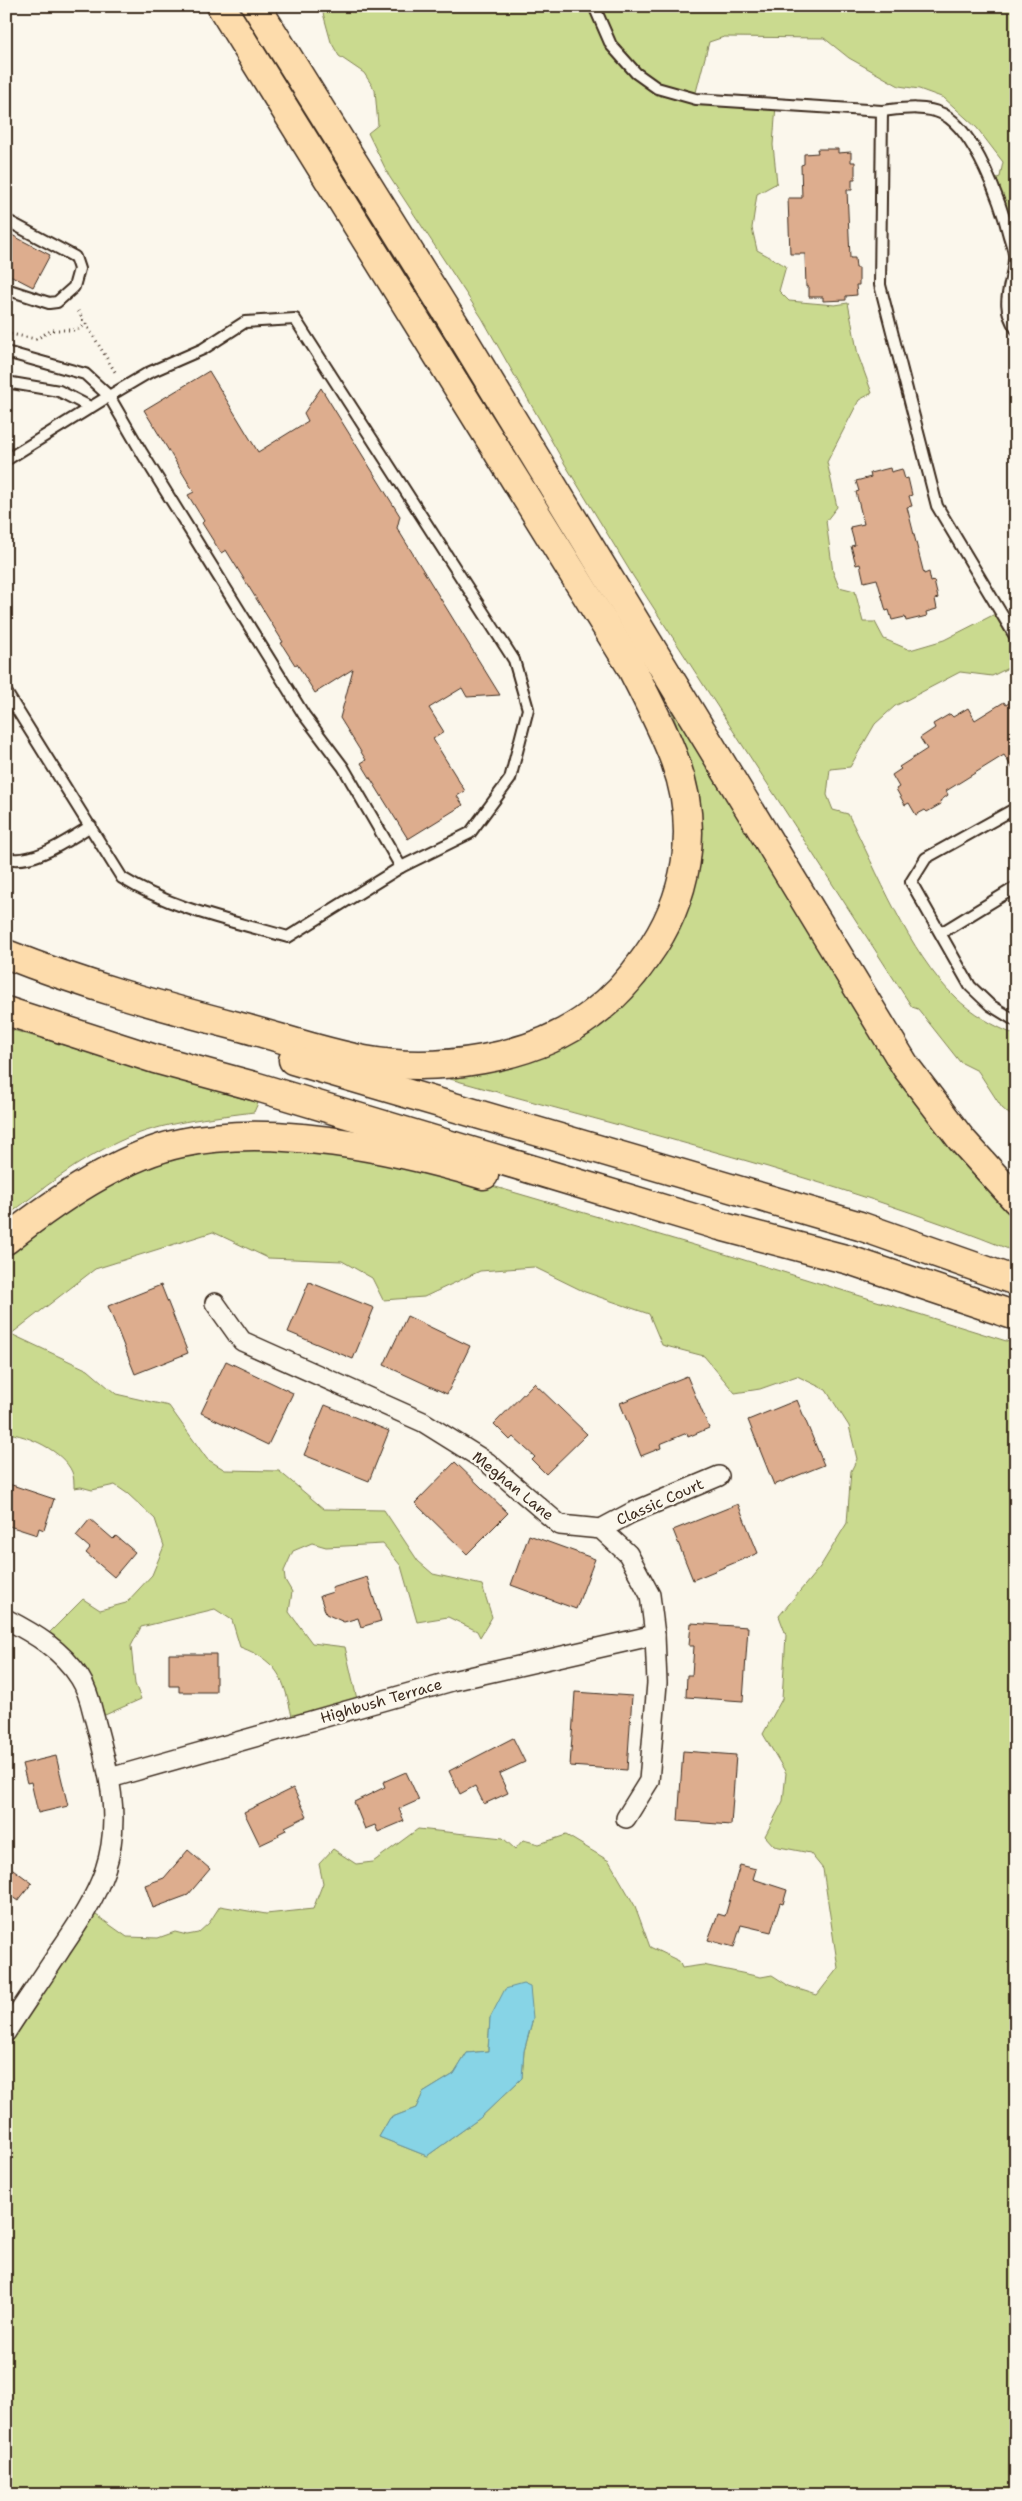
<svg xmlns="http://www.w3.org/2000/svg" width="1022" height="2501" font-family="'Shantell Sans',sans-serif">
  <rect width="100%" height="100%" fill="#fbf7ec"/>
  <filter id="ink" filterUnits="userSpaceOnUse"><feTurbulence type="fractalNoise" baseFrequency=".02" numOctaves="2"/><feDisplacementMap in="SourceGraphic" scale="10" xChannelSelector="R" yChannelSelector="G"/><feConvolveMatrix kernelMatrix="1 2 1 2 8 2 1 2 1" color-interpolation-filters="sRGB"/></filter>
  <g filter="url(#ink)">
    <g fill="#cada8f" stroke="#828256" fill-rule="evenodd">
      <path d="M321,6H1016V241L999,199L997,178L1000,177L1003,162L977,128L944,98L919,89L899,86L849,58L824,38L724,37L709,42L695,96L776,105L773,145L777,183L757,194L752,228L757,250L786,266L779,291L789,301L835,305L848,303L858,355L872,393L859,400L827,462L837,507L826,521L833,572L839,587L855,591L863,622H875L884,639L910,650L944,640L995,614L1001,616L1016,643V664L992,676L960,672L895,706L875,724L850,767L830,769L827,795L833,810L848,814C877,871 909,953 955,997C971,1013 995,1027 1016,1035V1120L1002,1108L978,1071L960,1062L918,1009L912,1007L633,576L563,461L482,318L389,176L368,133L378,125L375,90L364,73L339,56L331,42Z"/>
      <path d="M672,700L1016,1213V1252C831,1177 635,1131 443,1077L531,1053L650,963L698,805L687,753L670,707Z"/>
      <path d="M6,1028L258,1103L254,1112C209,1118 161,1122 120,1141C78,1160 42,1189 6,1217Z"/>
      <path d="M297,1141L482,1183L728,1255L1016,1344V2495H6V2028L89,1910L127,1937L158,1938L175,1932L187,1935L198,1933L209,1923L220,1906L266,1914L313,1909L323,1883L319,1864L333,1849L356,1864L373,1862L418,1829L503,1838L515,1849L523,1840L539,1844L566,1835L609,1861L635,1906L650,1947L679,1961L682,1968L703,1965L761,1977L772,1975L789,1986L817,1995L838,1968L823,1869L810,1853L774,1846L765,1836L783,1801L786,1773L763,1734L782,1699L786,1635L779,1616L820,1567L847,1523L851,1471L857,1459L849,1426L826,1390L797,1376L760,1389L735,1393L704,1356L662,1345L649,1314L585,1292L534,1267L480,1271L424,1297L383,1300L372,1278L342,1261L268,1258L213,1232L95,1269L11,1334L88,1370L116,1394L169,1406L207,1459L225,1470L279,1471L324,1509L384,1510L418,1561L433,1574L482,1585L492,1617L480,1637L477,1631L448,1617L417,1622L401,1566L383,1544L326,1547L312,1543L293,1551L284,1571L285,1580L292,1592L289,1612L312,1643L345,1647L359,1708L294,1725C284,1684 284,1663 240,1647L232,1620L215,1609L141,1627L131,1646L135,1684L141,1699L96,1719L43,1639L83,1599L100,1610L126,1603L152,1575L164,1546L155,1519L128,1494L115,1485L92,1490L81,1487L74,1488C74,1483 74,1477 72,1472C63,1451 28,1435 6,1433V1257L119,1174L208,1150ZM490,2018H533L524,2051L522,2078L480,2118L427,2156L379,2137L390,2118L416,2108L423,2093L454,2074L467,2053L488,2051Z"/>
    </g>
    <path fill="#87d4e6" stroke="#699096" d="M523,1984L530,1987L533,2018L524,2051L522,2078L480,2118L427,2156L379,2137L390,2118L416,2108L423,2093L454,2074L467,2053L488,2051L490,2018L505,1989Z"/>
    <g fill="#ddad8e" stroke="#3b2a1e">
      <path d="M817,149H838V153L851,152V162H855V179H852V190H847L850,258H855L856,268H859V285H856L857,295L846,296V300L823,301V297H809V287H806L805,254H790L788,198H802L801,165L804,164V154L818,153Z"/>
      <path d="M6,232L50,255L33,287L6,273Z"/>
      <path d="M209,371L258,452L308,421L304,413L321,388L400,516L397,528L500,695L467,697L462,688L429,708L444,732L433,739L465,791L457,796L463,805L408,839L361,763L366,760L340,718L353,669L315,693L297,664L295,665L281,643L283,642L226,550L221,553L202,523L204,521L188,495L194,492L144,410Z"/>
      <path d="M890,468L891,472L902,469L905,479L908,478L912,495L909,496L912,506L907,507L924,574L929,572L931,582L934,581L938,598L935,599L937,609L926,612L927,616L906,621L905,617L892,620L889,610L886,611L877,579L864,582L860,564L856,565L851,546L855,545L850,527L864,524L856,492L859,491L856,481L871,477L870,473Z"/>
      <path d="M1016,698V774L1004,755L946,791L948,795L940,801L941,804L927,812L925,810L916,815L909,803L905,805L896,789L899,787L892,775L901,769L899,767L927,749L920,738L935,728L933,724L950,714L953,717L968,708L975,720L1004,702L1006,705Z"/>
      <path d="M309,1282L374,1308L353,1359L288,1332Z"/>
      <path d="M161,1285L188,1353L135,1374L108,1306Z"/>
      <path d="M407,1316L470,1346L447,1394L384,1365Z"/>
      <path d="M226,1361L293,1393L268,1445L201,1413Z"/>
      <path d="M687,1376L709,1428L688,1437L687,1433L660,1444L661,1448L641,1456L620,1403Z"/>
      <path d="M534,1383L587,1434L546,1474L532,1460L535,1457L513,1437L510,1440L494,1424Z"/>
      <path d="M797,1400L824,1465L774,1485L748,1420Z"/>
      <path d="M325,1405L389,1431L369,1481L304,1455Z"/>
      <path d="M455,1462L508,1513L467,1554L415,1503Z"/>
      <path d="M6,1483L54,1499L44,1530L39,1528L37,1535L6,1525Z"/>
      <path d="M738,1504L758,1553L693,1580L673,1530Z"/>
      <path d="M90,1519L113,1539L116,1536L135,1552L114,1577L86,1553L90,1548L76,1536Z"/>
      <path d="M529,1535L595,1559L576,1609L511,1585Z"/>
      <path d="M367,1577L381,1621L361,1627L358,1618L344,1622L326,1614L320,1596L333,1592L332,1588Z"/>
      <path d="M691,1623L748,1627L743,1701L686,1697L687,1675H692L694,1646H689Z"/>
      <path d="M169,1654H216V1692H179V1686H169Z"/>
      <path d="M575,1692L632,1696L627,1770L570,1766Z"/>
      <path d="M513,1738L525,1762L499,1774L508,1793L484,1804L475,1786L460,1794L449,1771Z"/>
      <path d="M683,1751L736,1755L731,1825L678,1821Z"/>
      <path d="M56,1756L68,1806L38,1813L31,1782L27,1783L22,1764Z"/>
      <path d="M406,1772L419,1800L399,1809L404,1821L378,1832L375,1825L365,1829L354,1802L385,1787L383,1782Z"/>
      <path d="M293,1788L307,1816L285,1827L286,1830L278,1834L279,1836L260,1845L244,1812Z"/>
      <path d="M188,1850L210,1869L188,1895L153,1908L145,1885L164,1878Z"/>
      <path d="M6,1864L32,1883L18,1901L6,1893Z"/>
      <path d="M740,1865L756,1869L753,1879L787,1890L783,1904L780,1903L771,1932L741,1925L734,1947L708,1940L718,1914L725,1916Z"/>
    </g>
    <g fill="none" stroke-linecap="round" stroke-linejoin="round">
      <g stroke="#3b2a1e" stroke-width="14">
        <g id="service">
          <path d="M594,6L611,45L636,73L657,88L696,99L882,111L880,285L937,506L1016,638"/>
          <path d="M882,111C901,109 925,105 943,114C975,131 1001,203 1009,236C1011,243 1015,252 1014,259C1013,286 998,302 1016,329"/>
          <path d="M6,220L75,257L79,269L74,287L57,302L49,303L6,289"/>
          <path d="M6,352L85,374L109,396L148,373L203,349L245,322L295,319L514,660L528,709L510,779L470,833L401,867"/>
          <path d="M6,382L59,391L90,407"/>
          <path d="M6,460L109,396L142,453L304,715L343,767L401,867L288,937C232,921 172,909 122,878L6,692"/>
          <path d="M1016,808L926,858L911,882L970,986L990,1005L1016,1021"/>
          <path d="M6,858C35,865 67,840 91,826"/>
          <path d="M941,933L1016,887"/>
        </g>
      </g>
      <g stroke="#3b2a1e" stroke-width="22">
        <g id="minor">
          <path d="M215,1303L242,1341L423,1422L487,1462L560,1525L601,1529L628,1554L650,1595L655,1635L657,1683L649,1781L626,1818"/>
          <path d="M601,1529L631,1513L719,1476"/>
          <path d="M6,1619C35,1634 62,1650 80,1678C87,1689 90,1700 93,1713C107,1764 123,1817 105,1870C95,1899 78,1924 61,1949C43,1977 24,2004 6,2032"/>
          <path d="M110,1778L452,1681L655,1635"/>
        </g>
      </g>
      <g stroke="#3b2a1e" stroke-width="31">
        <g id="motorway">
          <path d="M256,6L455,325L906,1067L961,1139L1016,1200"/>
          <path d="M6,954C81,984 160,1006 237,1026C279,1037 321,1052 364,1060C435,1073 532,1060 591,1015C613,999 631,979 646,957C688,899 700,829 675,761C663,728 646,697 630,665L221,6"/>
          <path d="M6,1011L155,1059L254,1086L720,1226L849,1260L1016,1316"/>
          <path d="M293,1060L860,1226L1016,1281"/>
          <path d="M6,1240C55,1201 120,1156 181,1143C273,1123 395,1149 484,1175"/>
        </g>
      </g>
      <g stroke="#3b2a1e" stroke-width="3" stroke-dasharray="1 4" stroke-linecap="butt">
        <path d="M78,311L117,375"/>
        <path d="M6,333L36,339L52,330H77L87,324"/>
      </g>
      <use href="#service" stroke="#fbf7ec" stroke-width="10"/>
      <use href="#minor" stroke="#fbf7ec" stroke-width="19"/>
      <use href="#motorway" stroke="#fddcac" stroke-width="28"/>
    </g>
  </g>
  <g text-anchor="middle" stroke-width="5" stroke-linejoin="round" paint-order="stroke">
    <g font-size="15" fill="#3b2a1e" stroke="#fbf7ec">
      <text transform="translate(513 1486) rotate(39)" y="5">Meghan Lane</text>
      <text transform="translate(660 1502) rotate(-24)" y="5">Classic Court</text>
      <text transform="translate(381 1701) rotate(-16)" y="5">Highbush Terrace</text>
    </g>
  </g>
  <rect width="1022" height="2501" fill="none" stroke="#fbf7ec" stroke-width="25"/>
  <rect x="12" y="12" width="997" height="2476" fill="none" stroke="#3b2a1e" stroke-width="2" filter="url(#ink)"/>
</svg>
